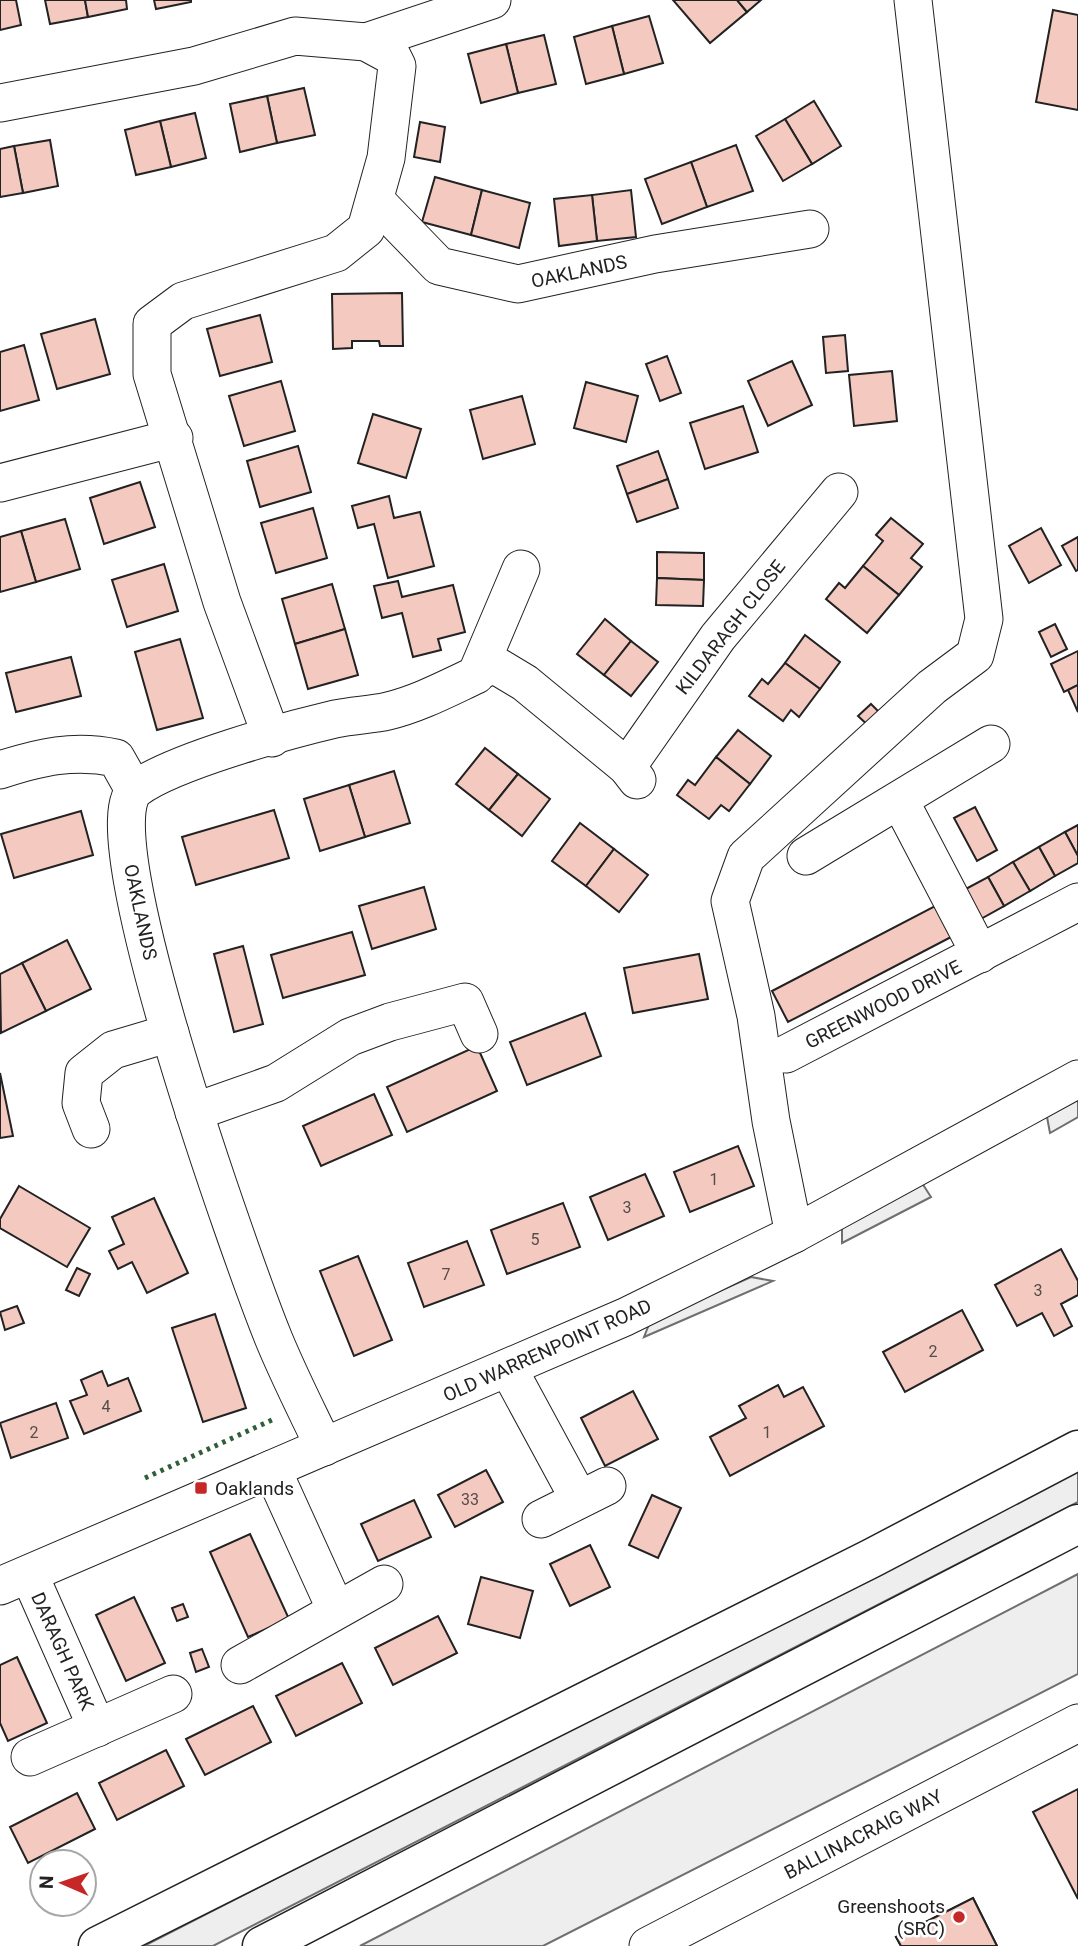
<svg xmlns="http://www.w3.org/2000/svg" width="1078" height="1946" font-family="Roboto,sans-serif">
  <rect width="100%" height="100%" fill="#fff"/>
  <g fill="#eee" stroke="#6f6f6f" stroke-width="2">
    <path d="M1078,1098V1117L1050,1133L1047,1117Z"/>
    <path d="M922,1183L931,1197L842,1243V1227Z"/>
    <path d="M751,1277L773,1281L644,1337L650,1322Z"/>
    <path d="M1078,1468V1502L213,1946H144Z"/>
    <path d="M1078,1574V1674L543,1946H360Z"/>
  </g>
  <g fill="#f3c9c0" stroke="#222" stroke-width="2">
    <path d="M0,0H16L21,25L0,30Z"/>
    <path d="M45,0H85L88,17L50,24Z"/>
    <path d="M85,0H126L127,9L88,17Z"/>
    <path d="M154,0H191V2L156,9Z"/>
    <path d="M673,0H737L747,12L710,43Z"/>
    <path d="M737,0H761L747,12Z"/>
    <path d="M1053,10L1078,15V110L1036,102Z"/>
    <path d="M649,16L663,63L624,74L612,26Z"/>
    <path d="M612,26L624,74L586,84L574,37Z"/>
    <path d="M544,35L556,84L518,93L506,44Z"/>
    <path d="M506,44L518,93L481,103L468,54Z"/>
    <path d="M304,88L315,135L277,143L267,96Z"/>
    <path d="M267,96L277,143L240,152L230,104Z"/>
    <path d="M814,101L841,146L812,164L785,119Z"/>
    <path d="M195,113L206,158L171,167L160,121Z"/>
    <path d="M785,119L812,164L783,181L756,136Z"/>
    <path d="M160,121L171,167L136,175L125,130Z"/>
    <path d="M420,122L445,127L440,162L414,157Z"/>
    <path d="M50,140L58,186L23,193L14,146Z"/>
    <path d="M736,145L753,191L707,207L691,162Z"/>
    <path d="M14,146L23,193L0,197V149Z"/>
    <path d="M691,162L707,207L662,224L645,179Z"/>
    <path d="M435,177L482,190L471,235L422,222Z"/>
    <path d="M482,190L530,203L519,248L471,235Z"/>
    <path d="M631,190L636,237L597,241L592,195Z"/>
    <path d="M592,195L597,241L559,246L554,199Z"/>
    <path d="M402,293L403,346H380L379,341H352V348L333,349L332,294Z"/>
    <path d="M260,315L272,362L220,376L207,329Z"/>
    <path d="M95,319L110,374L57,389L41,334Z"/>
    <path d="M845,335L848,371L826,373L823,337Z"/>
    <path d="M24,345L39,400L0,411V352Z"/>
    <path d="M667,356L681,393L660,401L646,364Z"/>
    <path d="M792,361L812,405L768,426L748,381Z"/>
    <path d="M892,371L897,421L854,426L849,375Z"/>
    <path d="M281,381L295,431L244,446L229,396Z"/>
    <path d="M586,382L638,396L626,442L574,428Z"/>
    <path d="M522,396L535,444L483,459L470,410Z"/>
    <path d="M743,406L758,452L705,469L690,423Z"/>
    <path d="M373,414L421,429L406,478L358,463Z"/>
    <path d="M298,446L311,492L260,507L247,461Z"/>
    <path d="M658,451L668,479L627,494L617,466Z"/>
    <path d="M668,479L678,508L637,522L627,494Z"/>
    <path d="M140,482L155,527L104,544L90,498Z"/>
    <path d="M389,496L394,518L420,512L434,566L388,578L374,524L358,528L352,506Z"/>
    <path d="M313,508L327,558L276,573L261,523Z"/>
    <path d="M891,518L923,544L911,558L922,567L899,595L863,566L883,541L876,535Z"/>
    <path d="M65,519L80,569L36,582L21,531Z"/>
    <path d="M1041,528L1061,565L1029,583L1009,546Z"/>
    <path d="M21,531L36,582L0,592V537Z"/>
    <path d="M1078,537V570L1076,571L1062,546Z"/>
    <path d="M657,552L704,553V580L657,578Z"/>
    <path d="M164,564L178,611L127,627L112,580Z"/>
    <path d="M863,566L899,595L867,633L826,599L839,583L845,588Z"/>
    <path d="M657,578L704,580L703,606L656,605Z"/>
    <path d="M398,581L402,597L453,585L465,632L438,639L441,650L413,657L402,613L382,618L374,586Z"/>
    <path d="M332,584L345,629L295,644L282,599Z"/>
    <path d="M605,619L631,641L604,675L577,654Z"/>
    <path d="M1055,624L1067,649L1051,657L1039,632Z"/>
    <path d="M345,629L358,675L308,689L295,644Z"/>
    <path d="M805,635L840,662L820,689L785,663Z"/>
    <path d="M180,639L203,718L157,730L135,652Z"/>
    <path d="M631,641L658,662L631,696L604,675Z"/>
    <path d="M1078,651V685L1064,692L1051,664Z"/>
    <path d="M71,657L81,696L16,712L6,673Z"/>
    <path d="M785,663L820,689L799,717L791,710L783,721L749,696L762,679L768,684Z"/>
    <path d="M1078,685V712L1068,690Z"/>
    <path d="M871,704L883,716L871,728L858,716Z"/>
    <path d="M738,730L771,756L750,784L716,757Z"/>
    <path d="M485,748L518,774L489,810L456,784Z"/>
    <path d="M716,757L750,784L729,811L721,805L709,819L677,795L688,780L695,785Z"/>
    <path d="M394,771L410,823L365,837L349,785Z"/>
    <path d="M518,774L550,799L522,836L489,810Z"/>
    <path d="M349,785L365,837L320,851L304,799Z"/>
    <path d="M975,807L997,850L977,861L954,818Z"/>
    <path d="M274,810L289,858L196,885L182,837Z"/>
    <path d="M81,811L93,855L14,878L1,834Z"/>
    <path d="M580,823L614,849L586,886L552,861Z"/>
    <path d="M1078,825V856L1065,832Z"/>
    <path d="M1065,832L1078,856V863L1055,876L1039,847Z"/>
    <path d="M1039,847L1055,876L1030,891L1013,862Z"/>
    <path d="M614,849L648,875L619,912L586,886Z"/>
    <path d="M1013,862L1030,891L1004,906L988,877Z"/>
    <path d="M988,877L1004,906L979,920L962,891Z"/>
    <path d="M424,887L436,929L372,949L359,906Z"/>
    <path d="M937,905L953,936L788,1022L772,991Z"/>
    <path d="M352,932L365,975L283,998L271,955Z"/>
    <path d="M67,940L91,989L46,1011L22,963Z"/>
    <path d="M243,946L263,1024L234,1032L214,954Z"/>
    <path d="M699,954L708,999L633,1013L624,968Z"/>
    <path d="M22,963L46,1011L1,1033L0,974Z"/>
    <path d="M585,1013L601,1056L527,1085L510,1042Z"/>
    <path d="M477,1046L497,1091L407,1132L387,1087Z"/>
    <path d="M0,1073L13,1136L0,1138Z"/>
    <path d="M374,1094L392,1135L321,1166L303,1126Z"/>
    <path d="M738,1146L754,1186L690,1212L674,1172Z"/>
    <path d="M645,1174L664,1216L608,1240L590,1197Z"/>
    <path d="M19,1186L90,1228L67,1267L0,1228V1219Z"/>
    <path d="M154,1198L188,1273L147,1293L132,1262L118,1269L109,1251L124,1244L112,1217Z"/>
    <path d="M563,1203L580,1247L507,1274L491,1230Z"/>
    <path d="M467,1241L484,1285L424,1307L408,1263Z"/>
    <path d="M1061,1249L1078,1281V1295L1061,1304L1072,1326L1054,1336L1042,1313L1017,1326L995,1285Z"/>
    <path d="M358,1256L392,1340L354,1356L320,1271Z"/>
    <path d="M77,1268L90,1274L79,1296L66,1290Z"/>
    <path d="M17,1306L24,1323L5,1330L0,1312Z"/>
    <path d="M962,1310L983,1350L905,1392L883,1352Z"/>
    <path d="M215,1314L246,1408L203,1422L172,1328Z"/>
    <path d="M102,1371L108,1386L128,1378L141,1411L84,1434L70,1401L87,1395L81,1380Z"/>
    <path d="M778,1385L784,1397L803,1387L824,1426L730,1476L710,1437L746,1418L739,1406Z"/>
    <path d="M633,1391L658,1439L605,1466L581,1418Z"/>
    <path d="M56,1403L68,1438L11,1458L0,1423Z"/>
    <path d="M486,1470L503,1502L455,1527L438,1495Z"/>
    <path d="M652,1495L681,1508L658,1558L629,1545Z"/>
    <path d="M414,1500L431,1537L378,1561L361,1524Z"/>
    <path d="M250,1534L289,1619L248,1637L210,1552Z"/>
    <path d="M590,1545L610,1587L570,1606L550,1564Z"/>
    <path d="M481,1577L533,1591L520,1638L468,1624Z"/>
    <path d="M134,1597L165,1663L126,1681L96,1615Z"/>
    <path d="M183,1604L188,1617L177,1621L172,1608Z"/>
    <path d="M438,1616L457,1653L393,1685L375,1648Z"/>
    <path d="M202,1649L209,1667L196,1672L190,1653Z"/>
    <path d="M17,1657L47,1723L8,1741L0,1723V1665Z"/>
    <path d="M342,1663L362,1703L296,1736L276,1696Z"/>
    <path d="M253,1706L271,1742L205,1775L186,1739Z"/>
    <path d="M166,1750L184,1786L117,1820L99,1783Z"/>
    <path d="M1078,1789V1899L1033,1812Z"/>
    <path d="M77,1793L95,1829L28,1863L10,1827Z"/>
    <path d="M973,1898L997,1946H901L896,1937Z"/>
    <path d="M973,1898L997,1946H901L896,1937Z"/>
  </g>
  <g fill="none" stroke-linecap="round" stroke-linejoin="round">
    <g stroke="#222" stroke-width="39">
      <g id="minor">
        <path d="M366,42L492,0"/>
        <path d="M0,103L194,66L295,36L366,42L392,56L397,66L386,158L366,229L336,253L183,301L152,324V374L222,602L272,738"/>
        <path d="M375,200L439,266L518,284L655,254L810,229"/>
        <path d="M0,483L174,438"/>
        <path d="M480,670L495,665L525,683L627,767L637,780"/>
        <path d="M627,767L718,637L839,492"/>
        <path d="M0,770C40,757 74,749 116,758L134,790"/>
        <path d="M900,801L980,954"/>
        <path d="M806,856L991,744"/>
        <path d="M786,1054L1078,902"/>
        <path d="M194,1112L276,1083L350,1037L390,1022L465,1002L479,1034"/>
        <path d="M91,1129L81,1103L84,1073L113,1050L170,1033"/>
        <path d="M794,1234L771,1121L756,1016L730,901L746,857L932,687L975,655L984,619L913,0"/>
        <path d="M508,1368L579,1499"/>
        <path d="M324,1447C307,1411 288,1374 273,1337C246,1270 86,827 136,789C172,762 288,730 335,719C353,715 371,715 388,711C418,704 448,688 476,675L521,569"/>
        <path d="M272,1469L336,1610"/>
        <path d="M541,1519L607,1486"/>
        <path d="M29,1574L97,1728"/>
        <path d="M0,1586L625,1317L794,1234L1078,1079"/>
        <path d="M240,1665L384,1584"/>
        <path d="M30,1757L173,1694"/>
        <path d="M648,1946L1078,1723"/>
      </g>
    </g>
    <g stroke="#222" stroke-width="41">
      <g id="highway">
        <path d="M98,1946L872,1558L1078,1450"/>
        <path d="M262,1946L1078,1524"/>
      </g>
    </g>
    <use href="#minor" stroke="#fff" stroke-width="37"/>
    <use href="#highway" stroke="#fff" stroke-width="38"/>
    <path stroke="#2f5e38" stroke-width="5" stroke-dasharray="3.5 5" stroke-linecap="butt" d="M145,1478L274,1419"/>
  </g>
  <g fill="#c62828" stroke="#fff" stroke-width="2.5">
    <rect x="194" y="1481" width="14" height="14" rx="3.5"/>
    <circle cx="959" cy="1917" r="7"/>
  </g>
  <g text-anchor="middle" stroke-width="5" stroke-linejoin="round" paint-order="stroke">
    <g font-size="16" fill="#564c4a">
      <text x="714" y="1185">1</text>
      <text x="627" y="1213">3</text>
      <text x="535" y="1245">5</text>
      <text x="446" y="1280">7</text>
      <text x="1038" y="1296">3</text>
      <text x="933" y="1357">2</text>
      <text x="106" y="1412">4</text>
      <text x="34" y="1438">2</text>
      <text x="767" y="1438">1</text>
      <text x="470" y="1505">33</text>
    </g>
    <g font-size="19" fill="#222" stroke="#fff">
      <text transform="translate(579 271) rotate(-12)" y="7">OAKLANDS</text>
      <text transform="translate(730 627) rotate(-52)" y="7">KILDARAGH CLOSE</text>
      <text transform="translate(141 912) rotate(78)" y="7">OAKLANDS</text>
      <text transform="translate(883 1004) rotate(-27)" y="7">GREENWOOD DRIVE</text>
      <text transform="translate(547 1350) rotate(-24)" y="7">OLD WARRENPOINT ROAD</text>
      <text transform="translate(63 1651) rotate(66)" y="7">DARAGH PARK</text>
      <text transform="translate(863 1834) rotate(-27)" y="7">BALLINACRAIG WAY</text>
    </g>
    <g font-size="19" fill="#222" stroke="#fff" text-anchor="start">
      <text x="215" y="1495">Oaklands</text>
      <text x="945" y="1913" text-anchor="end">Greenshoots<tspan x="945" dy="22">(SRC)</tspan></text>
    </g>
  </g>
  <g transform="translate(63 1883) rotate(272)"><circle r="33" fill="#ffffff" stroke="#a7a7a7" stroke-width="2"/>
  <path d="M0-5L12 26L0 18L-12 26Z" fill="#c62828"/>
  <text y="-10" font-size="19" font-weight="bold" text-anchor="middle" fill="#222222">N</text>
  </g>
</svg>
